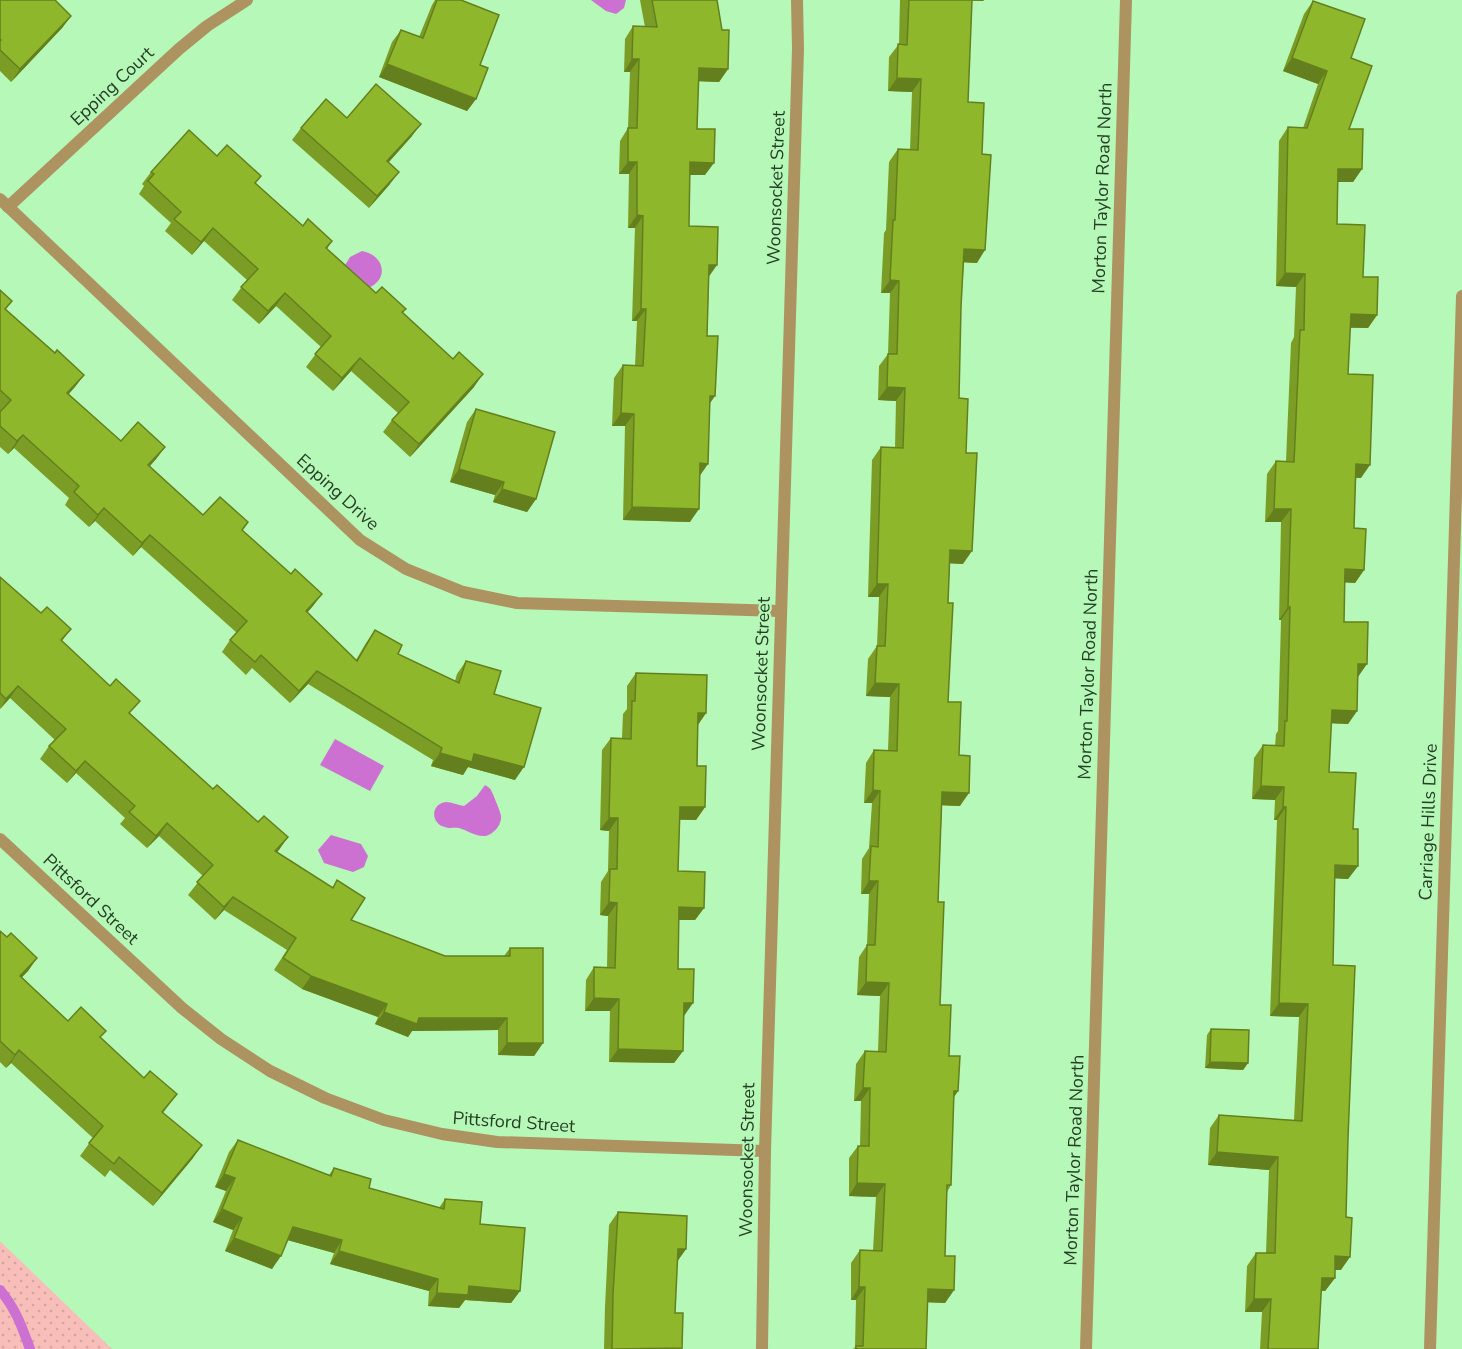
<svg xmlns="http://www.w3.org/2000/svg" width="1462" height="1349" font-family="'Nunito Sans',sans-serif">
  <defs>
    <pattern id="park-dots" width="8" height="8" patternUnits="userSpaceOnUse" patternTransform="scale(1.5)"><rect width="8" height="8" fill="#f8bfba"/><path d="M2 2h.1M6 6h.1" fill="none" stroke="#d4a5a0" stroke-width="1.8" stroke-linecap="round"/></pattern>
  </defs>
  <rect width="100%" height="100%" fill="#b6f8b7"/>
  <path fill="url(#park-dots)" d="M0,1241L112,1349H0Z"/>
  <g fill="#cc71d2">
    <path d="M591,0H626L624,8L616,14L606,11Z"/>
    <path d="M362,251C384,255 390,279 368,288L344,267L350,257Z"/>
    <path d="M335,739L384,766L370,791L320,765Z"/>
    <path d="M485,785C488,787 489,787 491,790C493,794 501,813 501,816C502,825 493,835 485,836C476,837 467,830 459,828C454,827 450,829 445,827C431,824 430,804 446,802C451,802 458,805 464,806L477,796Z"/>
    <path d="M331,835L361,844L368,856L364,867L353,872L324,863L318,850Z"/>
  </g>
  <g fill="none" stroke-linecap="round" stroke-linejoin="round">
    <path stroke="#cc71d2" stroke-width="10" d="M0,1290C16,1309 22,1327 30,1349"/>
    <g stroke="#ac935f" stroke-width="12">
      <path d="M0,199L360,540L406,569L463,592L517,603L781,611"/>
      <path d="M8,207L179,49L207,26L247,0"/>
      <path d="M0,839L182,1008L221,1039L270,1071L325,1098L384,1120L442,1134L497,1142L765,1151"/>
      <path d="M762,1349L765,1151L798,49L797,0"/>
      <path d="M1430,1349L1462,296"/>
    </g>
    <path stroke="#ac935f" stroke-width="12" d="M1086,1349L1126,0"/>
  </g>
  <g fill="#7b9d25">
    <path d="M0,0L71,16L62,28L11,82L0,71Z"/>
    <path d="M435,0H461L480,65L476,99L467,111L379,77L392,42L401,30L419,37L432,5Z"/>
    <path d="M640,0H717L728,69L719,82L698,81L697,129L705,175H690L689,226L709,277L707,336L710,404L700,476L690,522L623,520L625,426H612L614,378L623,365L635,366L637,321H632L635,228H628L629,174H619L620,141L628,128L630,72H624L625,39L633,26L645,27Z"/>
    <path d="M900,0H984L983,1H972L968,102L977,263L964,262L961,307L959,398L963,564L950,563L948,603V702L959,755L960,806L942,805L938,902L940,1005L949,1056L958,1091L953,1098L951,1185L947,1192L945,1256L954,1290L945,1303L927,1302L926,1349H853L855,1347L856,1300H851V1263L860,1250L873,1251L876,1197L849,1196V1158L858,1146H860L861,1101H854L856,1064L865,1051H878L880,996L857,995L859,957L867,945L869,894H861L862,859L869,848L872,803H864L866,763L874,750H888L890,697L866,696L868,659L877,646L879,597H868L872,460L881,447L895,448L896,401L878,400L879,366L888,354L890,293H881L884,233L886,230L889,162L898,149L910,150L912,92L888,91L889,57L899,44Z"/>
    <path d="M1313,1L1351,58L1349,129L1362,169L1353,182H1338L1337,224L1363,277L1377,315L1368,328H1350L1348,374L1361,478H1355L1354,528L1364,570L1355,583L1345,582L1344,622L1358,677L1357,711L1348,724L1331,723L1329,772L1353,829L1358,866L1348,879L1335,878L1333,965L1341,1270H1335V1278L1325,1291H1321L1318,1349H1260L1262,1312H1245L1247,1266L1256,1253H1266L1269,1170L1208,1165L1210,1128L1219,1115L1294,1120L1299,1017L1270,1016L1277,820H1274L1275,800L1252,799L1254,758L1263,745L1275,746L1276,734L1278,731L1281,620H1279L1281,522H1265L1267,474L1276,461H1286L1291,343L1294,337L1296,287L1276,286L1279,141L1288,127L1303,128L1318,84L1283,71L1304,14Z"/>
    <path d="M347,118L412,136L389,162L390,184L369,208L292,140L301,128Z"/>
    <path d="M217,156L256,183L303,226L332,241L327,249L376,293L406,309L403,313L474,387L410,457L383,432L392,420L398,413L351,371L333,391L306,367L321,347L276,306L259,324L232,300L247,280L204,241L192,255L165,231L171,223L139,194L144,186L142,184L151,172Z"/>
    <path d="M0,290L12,301L6,309L55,353L84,375L69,394L121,441L165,447L156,459L150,466L203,515L248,522L242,531L291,574L322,594L307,613L356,660L366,643L375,630L398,654L455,681L457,674L466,661L494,694L515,780L468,767L463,775L431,766L433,760L308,684L290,703L252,668L246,675L222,652L230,640L237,633L141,547L133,556L95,521L89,527L65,505L69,498L14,448L8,454L0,447Z"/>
    <path d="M476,409L536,499L527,512L493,502L495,495L450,482L467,422Z"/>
    <path d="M0,577L41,613L71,629L62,641L131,714L213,789L258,822L288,837L277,852L332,888L337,880L351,920L445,956H504L510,948L543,1043L534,1056L498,1055V1030L412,1031L408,1037L375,1024L378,1017L302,989L274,970L287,950L224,910L215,920L188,895L203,876L159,836L147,848L120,824L125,818L76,773L67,783L40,759L49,746L55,740L10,698L0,709Z"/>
    <path d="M636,673L706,713L698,725L697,766L705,807L696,820H680L678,871L704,908L695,920H679L678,969L684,1016L683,1051L674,1063L609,1062L610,1011H585L586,980L594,967H607L608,916L600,915L601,882L608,871L609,831L600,830L602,750L611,738H622L623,714L627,709V686Z"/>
    <path d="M0,931L7,937L37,958L28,971L22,977L68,1021L101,1039L144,1078L177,1094L163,1113L193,1158L153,1206L110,1170L105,1177L80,1156L93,1138L11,1063L6,1068L0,1062Z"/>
    <path d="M1211,1029L1248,1063L1243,1070L1205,1068L1207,1035Z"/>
    <path d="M238,1140L329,1175L334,1168L369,1188L439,1208L445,1199L480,1224L520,1291L511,1303L465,1300L459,1308L428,1306L429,1291L330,1264L334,1253L287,1240L272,1269L225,1251L233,1230L213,1222L226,1191L215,1187L229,1152Z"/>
    <path d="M618,1212L686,1249L677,1261L675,1313L682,1349H604L605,1307L609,1225Z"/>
  </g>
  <g fill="#64801e">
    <path d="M963,0H984L983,1Z"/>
    <path d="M71,16L62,28L11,82L20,69Z"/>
    <path d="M1292,58L1327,71L1318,84L1283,71Z"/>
    <path d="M632,59H639L630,72H624Z"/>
    <path d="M387,64L476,99L467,111L379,77Z"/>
    <path d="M699,68L728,69L719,82L690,81Z"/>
    <path d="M897,78L921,79L912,92L888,91Z"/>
    <path d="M421,124L412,136L378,174L387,161Z"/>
    <path d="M628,162H637L629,174H619Z"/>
    <path d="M690,162L714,163L705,175H682Z"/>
    <path d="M1338,169H1362L1353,182H1329Z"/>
    <path d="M399,172L390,184L369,208L377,196Z"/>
    <path d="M637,215L643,216L635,228H628Z"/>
    <path d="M213,228L204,241L192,255L201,242Z"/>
    <path d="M964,249L985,250L977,263L955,262Z"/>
    <path d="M709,265H717L708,278Z"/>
    <path d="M1285,273L1305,274L1296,287L1276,286Z"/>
    <path d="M890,280L899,281L890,293H881Z"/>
    <path d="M285,293L276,306L259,324L268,311Z"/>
    <path d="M641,309H646L637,321H632Z"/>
    <path d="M1351,314L1377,315L1368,328L1342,327Z"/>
    <path d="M360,358L351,371L333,391L342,378Z"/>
    <path d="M483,374L474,387L410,457L419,444Z"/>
    <path d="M84,375L75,387L58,405L67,393Z"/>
    <path d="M887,387L905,388L896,401L878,400Z"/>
    <path d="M710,396H715L706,409Z"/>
    <path d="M621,413L634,414L625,426H612Z"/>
    <path d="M23,435L14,448L8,454L17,441Z"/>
    <path d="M165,447L156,459L139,478L148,465Z"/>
    <path d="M700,463L708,464L699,477Z"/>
    <path d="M1356,464L1370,465L1361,478L1346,477Z"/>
    <path d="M459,469L504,482L495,495L450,482Z"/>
    <path d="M502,489L536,499L527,512L493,502Z"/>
    <path d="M632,507L699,509L690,522L623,520Z"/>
    <path d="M104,508L95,521L89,527L98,515Z"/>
    <path d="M1274,509H1291L1281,522H1265Z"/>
    <path d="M150,535L141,547L133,556L142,543Z"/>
    <path d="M950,550L972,551L963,564L941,563Z"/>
    <path d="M1345,569L1364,570L1355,583L1336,582Z"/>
    <path d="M877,584H888L879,597H868Z"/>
    <path d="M322,594L313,606L297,624L306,611Z"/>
    <path d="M1288,607H1290L1281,620H1279Z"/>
    <path d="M1358,664H1367L1358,677Z"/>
    <path d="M317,671L308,684L290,703L299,691Z"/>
    <path d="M875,683L899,684L890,697L866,696Z"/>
    <path d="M18,686L10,698L0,709L6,699Z"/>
    <path d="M1332,710L1357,711L1348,724L1323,723Z"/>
    <path d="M698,713H706L697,726Z"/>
    <path d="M440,753L474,754L524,767L515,780L468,767L463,775L431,766Z"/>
    <path d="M85,761L76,773L67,783L76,771Z"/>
    <path d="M1261,786L1284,787L1275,800L1252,799Z"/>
    <path d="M873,790L880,791L872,803H864Z"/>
    <path d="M942,792L969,793L960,806L933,805Z"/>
    <path d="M680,807H705L696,820L671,819Z"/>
    <path d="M1283,807H1286L1277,820H1274Z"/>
    <path d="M609,818H618L609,831L600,830Z"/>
    <path d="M167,823L159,836L147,848L156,836Z"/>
    <path d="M288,837L279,850L267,864L275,851Z"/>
    <path d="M1335,865L1358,866L1348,879L1326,878Z"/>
    <path d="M869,881H878L869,894H861Z"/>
    <path d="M233,897L224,910L215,920L224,907Z"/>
    <path d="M609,902L617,903L608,916L600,915Z"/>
    <path d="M679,907L704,908L695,920H671Z"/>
    <path d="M37,958L28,971L11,988L20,976Z"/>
    <path d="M311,976L387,1004L378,1017L302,989Z"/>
    <path d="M866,982L889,983L880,996L857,995Z"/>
    <path d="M594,998L619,999L610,1011H585Z"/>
    <path d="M684,1003H693L684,1016L675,1015Z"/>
    <path d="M1279,1003L1308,1004L1299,1017L1270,1016Z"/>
    <path d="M384,1012L419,1018H507L498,1030L412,1031L408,1037L375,1024Z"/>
    <path d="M507,1043H543L534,1056L498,1055Z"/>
    <path d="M618,1049L683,1051L674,1063L609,1062Z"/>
    <path d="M19,1050L11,1063L6,1068L15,1055Z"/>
    <path d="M1210,1062L1248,1063L1243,1070L1205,1068Z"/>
    <path d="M863,1088H870L861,1101H854Z"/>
    <path d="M954,1091H958L950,1103Z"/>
    <path d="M202,1145L193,1158L153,1206L162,1193Z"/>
    <path d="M1217,1152L1278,1157L1269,1170L1208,1165Z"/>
    <path d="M224,1174L235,1178L226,1191L215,1187Z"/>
    <path d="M857,1183L885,1184L876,1197L849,1196Z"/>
    <path d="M222,1209L242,1218L233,1230L213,1222Z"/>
    <path d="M293,1227L342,1240L334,1253L284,1239Z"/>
    <path d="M234,1238L281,1256L272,1269L225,1251Z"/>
    <path d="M678,1249H686L677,1262Z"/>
    <path d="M339,1251L438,1279L429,1291L330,1264Z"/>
    <path d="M1335,1256L1350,1257L1341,1270H1326Z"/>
    <path d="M1322,1278H1335L1325,1291H1313Z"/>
    <path d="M469,1286L520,1291L511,1303L465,1300L459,1308L428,1306L437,1293Z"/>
    <path d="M859,1287H865L856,1300H851Z"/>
    <path d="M928,1289L954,1290L945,1303L919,1302Z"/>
    <path d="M1254,1299H1271L1262,1312H1245Z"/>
  </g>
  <g fill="#8fb72b" stroke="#64801e" stroke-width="1.5">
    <path d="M0,0H55L71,16L20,69L0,50V42L1,40L0,39Z"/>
    <path d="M437,0H461L499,15L480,65L488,68L476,99L387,64L401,30L423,38Z"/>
    <path d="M652,0H717L722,30H729L728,69L699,68L697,129H715L714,163L690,162L689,226L718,227L717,265H709L707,336H718L715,396H710L708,464L700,463L699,509L632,507L634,414L621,413L623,365L643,366L646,309H641L643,216L637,215V162H628V128H637L639,59H632L633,26L657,27Z"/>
    <path d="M909,0H972L968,102L984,103L982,154L991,155L985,250L964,249L961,307L959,398L968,399L966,453H977L972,551L950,550L948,603H953L948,702H961L959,755L970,756L969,793L942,792L938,902H944L940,1005H951L949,1056H960L958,1091H954L951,1185H947L945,1256H955L954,1290L928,1289L926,1349H856V1346H863L865,1287H859L860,1250L882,1251L885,1184L857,1183L858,1146H869L870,1088H863L865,1051L886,1052L889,983L866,982L867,945H875L878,881H869L871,846L878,847L880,791L873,790L874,750L897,751L899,684L875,683L877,646H885L888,584H877L881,447L903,448L905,388L887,387L888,354H897L899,281L890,280L893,220H895L898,149L918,150L921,79L897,78L898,44L907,45Z"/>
    <path d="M1313,1L1365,19L1351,58L1372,66L1349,129H1363L1362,169H1338L1337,224L1365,225L1363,277H1378L1377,315L1351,314L1348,374L1373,375L1370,465L1356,464L1354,528L1366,529L1364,570L1345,569L1344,622H1368L1367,664H1358L1357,711L1332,710L1329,772L1356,773L1353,829H1358V866L1335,865L1333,965L1355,966L1348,1138L1346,1217L1352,1218L1350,1257L1335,1256V1278H1322L1318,1349H1268L1271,1299H1254L1256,1253H1275L1278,1157L1217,1152L1219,1115L1302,1121L1308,1004L1279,1003L1286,807H1283L1284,787L1261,786L1263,745L1284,746L1285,721H1287L1290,607H1288L1291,509H1274L1276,461L1294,462L1300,330H1304L1305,274L1285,273L1288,127L1307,128L1327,71L1292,58Z"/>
    <path d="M376,84L421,124L387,161L399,172L377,196L301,128L326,99L347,118Z"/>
    <path d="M189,130L217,156L227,145L261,176L255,183L303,226L308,219L332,241L326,248L376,293L382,287L406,309L402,312L453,359L459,352L483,374L419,444L392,420L409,402L360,358L342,378L315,354L331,336L285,293L268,311L241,287L258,269L213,228L201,242L174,219L181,212L148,181L154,174L151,172Z"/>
    <path d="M0,290L12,301L5,309L55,353L57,350L84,375L67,393L121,441L138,422L165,447L148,465L203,515L220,497L248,522L242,530L291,574L295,569L322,594L306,611L357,661L375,630L402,645L398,654L459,683L466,661L501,671L494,694L541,708L524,767L474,754L472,762L440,753L442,748L317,671L299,691L261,655L255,662L230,640L247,621L150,535L142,543L104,508L98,515L74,492L79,486L23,435L17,441L0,426V412L11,400L0,390Z"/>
    <path d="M476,409L555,432L536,499L502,489L504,482L459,469Z"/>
    <path d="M0,577L41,613L47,607L71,629L61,640L110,686L116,679L140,701L129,713L213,789L217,785L258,822L264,816L288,837L275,851L333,888L337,880L365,898L351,920L445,956H510V948H543V1043H507V1018H419L417,1024L384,1012L387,1004L311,976L283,958L296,938L233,897L224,907L197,882L213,865L167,823L156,836L129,812L135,806L85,761L76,771L49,746L66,729L18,686L6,699L0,693Z"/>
    <path d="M636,673L707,675L706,713H698L697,766H706L705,807H680L678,871L705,872L704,908L679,907L678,969H694L693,1003H684L683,1051L618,1049L619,999L594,998V967L615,968L617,903L609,902L610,869H617L618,818H609L611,738L631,739L632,701H635Z"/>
    <path d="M0,931L7,937L11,933L37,958L20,976L68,1021L81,1007L106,1031L100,1037L144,1078L150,1071L177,1094L162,1112L202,1145L162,1193L119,1157L114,1164L89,1143L103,1126L19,1050L15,1055L0,1041Z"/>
    <path d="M1211,1029L1249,1030L1248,1063L1210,1062Z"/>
    <path d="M238,1140L331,1176L334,1168L371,1179L369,1188L444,1209L445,1199L482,1202L480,1224L525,1228L520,1291L469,1286L468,1295L437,1293L438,1279L339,1251L342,1240L293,1227L281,1256L234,1238L242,1218L222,1209L235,1178L224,1174Z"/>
    <path d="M618,1212L687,1216L686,1249H678L675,1313H683L682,1348L612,1349L613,1294Z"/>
  </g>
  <g text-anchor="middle" stroke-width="4.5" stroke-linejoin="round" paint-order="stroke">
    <g font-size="18" fill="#264027" stroke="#b6f8b7">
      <text transform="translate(112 86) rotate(-43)" y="6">Epping Court</text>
      <text transform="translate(776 188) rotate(-88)" y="6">Woonsocket Street</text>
      <text transform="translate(1102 188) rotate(-88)" y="6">Morton Taylor Road North</text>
      <text transform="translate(338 492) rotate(42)" y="6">Epping Drive</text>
      <text transform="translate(761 674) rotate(-88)" y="6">Woonsocket Street</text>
      <text transform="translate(1088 674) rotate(-88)" y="6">Morton Taylor Road North</text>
      <text transform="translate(1428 822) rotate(-88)" y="6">Carriage Hills Drive</text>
      <text transform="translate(91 899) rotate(43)" y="6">Pittsford Street</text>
      <text transform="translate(514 1122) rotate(4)" y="6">Pittsford Street</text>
      <text transform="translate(747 1160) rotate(-89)" y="6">Woonsocket Street</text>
      <text transform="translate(1074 1160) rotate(-88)" y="6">Morton Taylor Road North</text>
    </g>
  </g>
</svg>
